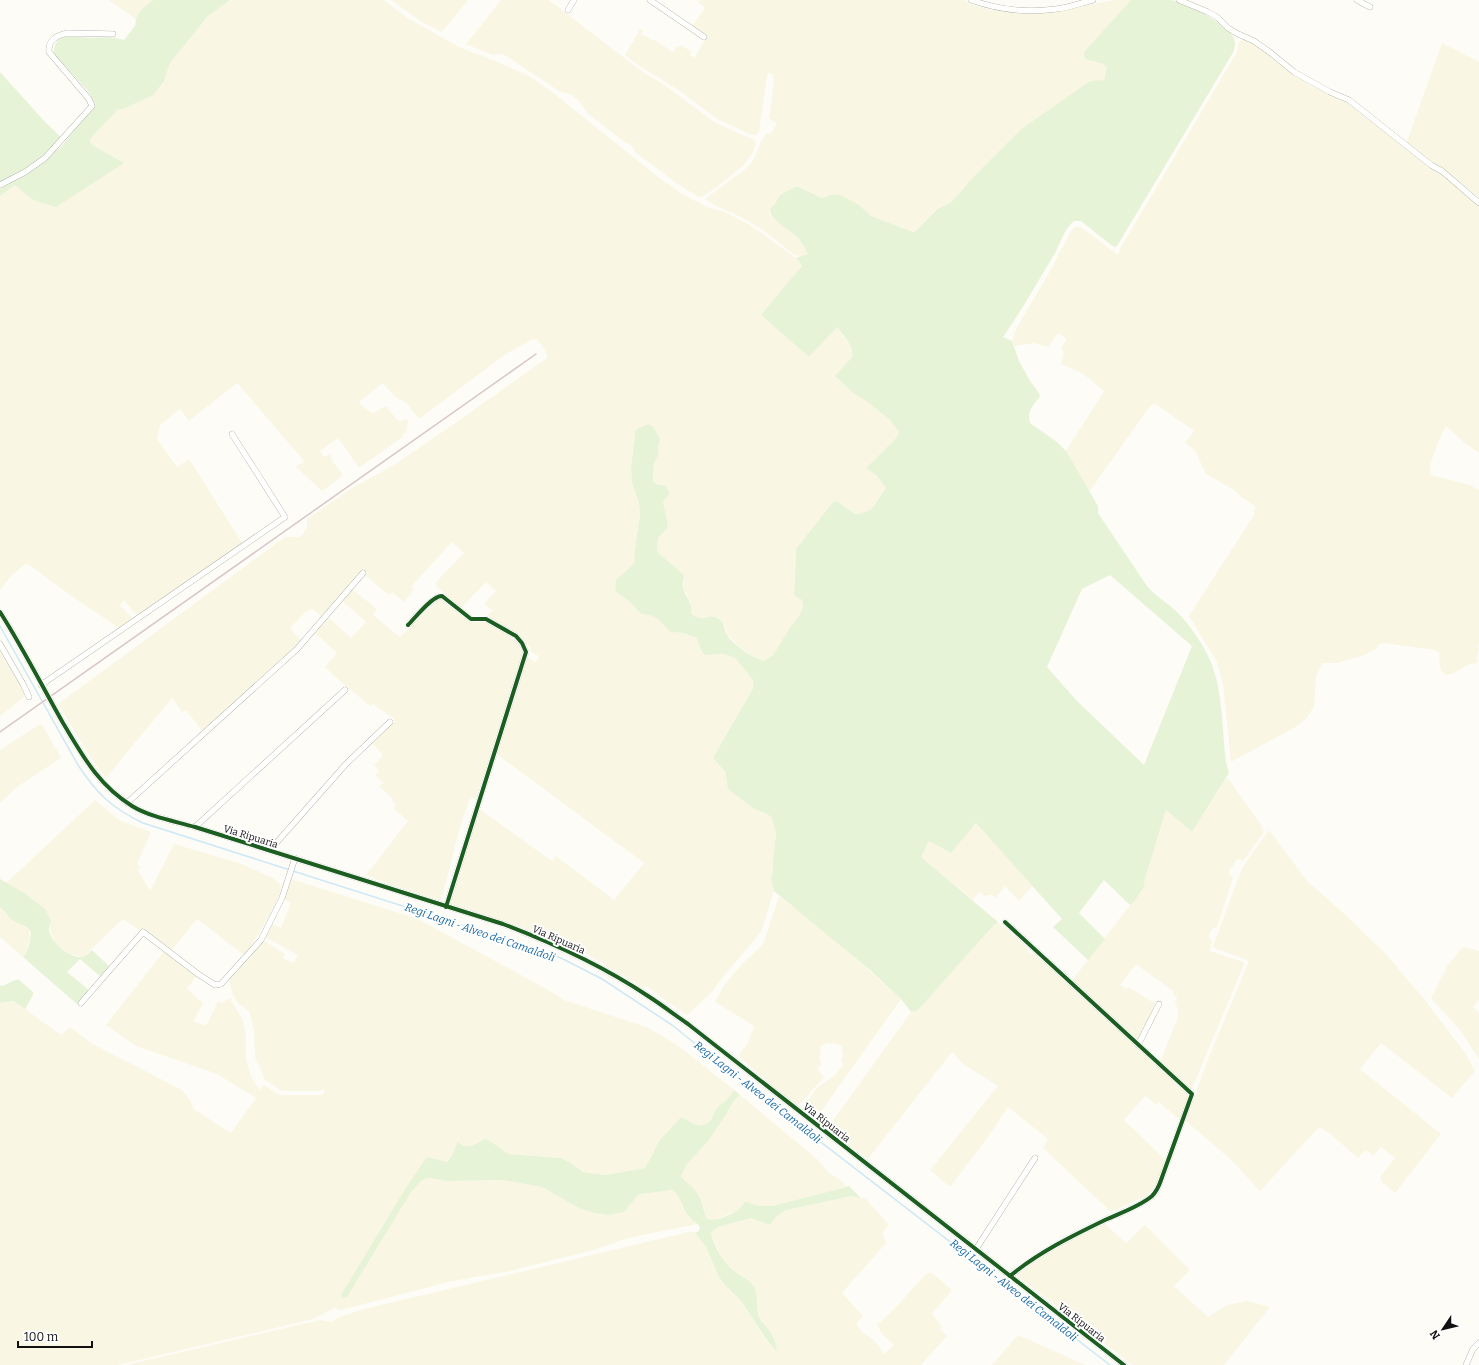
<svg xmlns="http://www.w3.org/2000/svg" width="1479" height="1365" font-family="Bitter,serif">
  <rect width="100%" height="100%" fill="#fdfcf7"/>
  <g fill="#f9f7e4">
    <path d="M109,0H153L140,11L136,19Z"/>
    <path d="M230,0H384L406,17L459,47L498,62L529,76L551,91L658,177L682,194L705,206L727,213L750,225L796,258L802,266L762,315L837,327L850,346L853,354L852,357L835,376L853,393L865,400L890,420L899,432L896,438L866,468L877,476L886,488L880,495L872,510L866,513L855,514L838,502L797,549L795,556L794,594L796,597L802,600L803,607L798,618L791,626L773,655L764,661L757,659L738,646L727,634L725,624L714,617L699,618L696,617L691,613V603L683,588L685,578L684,575L657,552L658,538L667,528L668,525L663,502L669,495V492L666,486L656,484L653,482V475L654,464L658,455V448L660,438L652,426L634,435L631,472L632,483L639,503L640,515L634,555L635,562L634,565L616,580L615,590L629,601L641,614H652L658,618L670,632L683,633L697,638L700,648L708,655L724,654L735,658L753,680V687L714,756V759L725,773L728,789L754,809L767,814L772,818L776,833L773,862V869L771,880L774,891L761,932L722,978L713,991L688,1014H685L646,986L644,988L576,948L574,950L526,929L450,904L478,808L552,861L556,856L614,900L644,863L495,753L527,657L536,662L539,656L529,651L531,648L518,635L486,616L493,611L484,604L496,591L486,582L461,608L437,587L436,582L464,553L452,542L411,587L414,590L404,602L392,592L389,595L362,573L322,617L312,609L306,612L290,628L302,641L297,647L203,732L186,710L182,712L172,698L106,778L91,758L58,704L285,537H299L302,535L307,527V519L352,488L394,465L438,435L547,358V355L543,347L538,340L533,339L506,354L419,419L406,403L395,397L383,383L359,402L365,409L373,413L386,406L397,420L402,421L405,419L408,420L407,431L402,435L403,437L359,468L338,438L320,451L324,457L330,454L333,462L343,474L336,481L322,491L296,467L304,461L237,383L189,421L180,409L160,425L157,439L177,467L189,459L243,544L193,579L138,615L133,611L124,600L120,605L132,618L119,628L77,600L29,565L25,564L11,576L0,590V196L15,185L33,200L123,163L94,146L90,143V139L114,112L117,110L123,109L164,81L170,63L208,16Z"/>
    <path d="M391,0H468L442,32L422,22Z"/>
    <path d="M501,0H549L640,70L663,84L716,123L755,140L756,144L752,154L744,165L717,187L702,197L697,196L676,183L635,152L632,146L623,141L587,113L580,102L572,95L559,91L503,54L492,55L466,44Z"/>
    <path d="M700,0H964L972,5L992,10L1023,14L1053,11L1115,0H1131L1085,59L1103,64L1107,67L1104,80L1020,130L977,173L955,198L950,203L936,209L916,231L913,232L871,216L858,204L833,194L822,198L798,186L780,195L775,204L770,209L769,212L771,216L797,237L805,248L808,254L800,257L793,254L766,232L741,217L716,206L705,199L748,167L754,159L761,141L767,133H771L777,123L771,120L769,117L774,81L772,74L769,73L767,76L759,132L756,135H752L717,119L677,89L635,63L625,55L640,29L643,30L641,34L654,41L655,40L673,52L677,46L679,48L681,45L692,52L690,55L694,58L706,38L692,26L705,8L698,2Z"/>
    <path d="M1243,39H1245L1263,49L1290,72L1308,84L1349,104L1395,140L1443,175L1479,206V453L1466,444L1446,426L1442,433L1431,462L1430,475L1470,485L1479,490V643L1477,663L1469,664L1452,674L1446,675L1442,672L1440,667L1439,652L1435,650L1384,643L1379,644L1375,650L1361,656L1337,663H1322L1316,677L1314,706L1307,718L1294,728L1231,762L1223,684L1217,662L1189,616L1254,515L1255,506L1241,497L1234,490L1206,474L1195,451L1185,442L1193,433V430L1155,404L1151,405L1089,492L1066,451L1104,391L1082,373L1061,364L1064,354L1061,348L1067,339L1058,333L1048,347L1034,343L1014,346L1012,341L1016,329L1049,273L1071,231L1075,227H1080L1085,230L1118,255L1121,247L1237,52L1239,42Z"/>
    <path d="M1442,43L1479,62V198L1437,164L1428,160L1406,144Z"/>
    <path d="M352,589L377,609L373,615L400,637L440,597L465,616L487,620L519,640L525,653L476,799L472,798L469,801L459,831L441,901L386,883L366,875L408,821L393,808L396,805L392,801L393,799L379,786L383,783L375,775L379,771L374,765L383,755L372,743L394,722V719L373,704L370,706L334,676L325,667L337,653L314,632L328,617L351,638L366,622L342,601Z"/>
    <path d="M0,648L24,689V697L0,716Z"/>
    <path d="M40,724L43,726L61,758L17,787L0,803V750Z"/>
    <path d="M1227,777L1261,825L1264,832L1243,861L1237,859L1229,871V873L1233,878L1217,927L1213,928L1210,932L1209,938L1212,940L1210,951L1243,962L1244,964L1191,1091L1160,1062L1178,1017V1011L1175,1001L1178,996L1174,997L1173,991L1136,964L1120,985L1126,989L1128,987L1156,1004L1138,1041L1071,982L1130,905L1135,901L1145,885L1144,882L1166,810L1192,832Z"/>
    <path d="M95,800L119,820L151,832L137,864L141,867L138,870L150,891L174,844L239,863L273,878L280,884L281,887L280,893L270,915L245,956L197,919L171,951L123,919L84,956L81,957L70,954L56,944L49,927L5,884Z"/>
    <path d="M976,823L1033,885L1019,901L1005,886L996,898L992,895H988L986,897L979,892L973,900L921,857L929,841L951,853Z"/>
    <path d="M1269,830L1307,881L1339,909L1386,954L1423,998L1466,1054L1475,1071L1452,1098L1381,1043L1360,1069L1441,1134L1395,1193L1382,1182L1380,1177L1395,1158L1381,1147L1373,1156L1365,1150L1358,1158L1329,1133L1319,1127L1260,1191L1230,1159L1186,1121L1206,1064L1249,961L1214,948L1213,946L1242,868Z"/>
    <path d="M291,879L418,919L552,992L564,1000L649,1028L680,1047L734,1090L730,1098L716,1110L709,1122L706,1124L699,1126L696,1125L684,1118H680L660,1140L645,1168L605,1175L583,1172L571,1163L561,1158L509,1154L490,1141L484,1139L469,1147L462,1145L458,1142L451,1157L447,1162L427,1157L411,1192L422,1180L429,1178L447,1181L502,1180L542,1187L577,1207L624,1212L638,1195L641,1194L672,1190L675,1192L681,1200L682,1206L689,1218L698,1224L628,1238L594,1250L505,1272L452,1281L341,1310L335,1308L313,1319L118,1365H0V1003L14,1001L61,1035L70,1027L91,1043L182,1090L190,1100L194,1109L231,1133L256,1098L217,1074L136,1046L106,1025L164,951L197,975L187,989L203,1003L194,1021L206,1026L218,1001L222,1003L230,998L243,1021L246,1035V1059L251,1076L259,1090L264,1085L280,1095H323L324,1089L319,1091H286L280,1090L265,1080L255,1057L254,1031L250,1013L249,1011L239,1004L233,996L229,980L263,940L285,954L283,958L293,963L298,955L265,937L272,924L281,928L291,903L283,899Z"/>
    <path d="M779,896L830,936L901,999L815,1120L801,1109L818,1087L835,1075L844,1064L841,1061L843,1054L841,1046L838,1044L827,1043L820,1047L821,1054L819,1058L822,1064L817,1069L824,1077L800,1104L796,1106L739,1057V1054L748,1043L754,1026L715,1002L724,985L743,963L758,949L764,942Z"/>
    <path d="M0,907L4,910L6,915L29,929L30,937L25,955L23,957L0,937Z"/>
    <path d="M998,922L1028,948L1027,950L1030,954H1035L1137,1046L1188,1093L1189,1096L1181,1121L1159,1102L1156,1105L1146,1096L1144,1097L1124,1120L1166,1160L1155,1186L1150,1192L1146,1196L1111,1212L1043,1148L1048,1139L1008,1107L988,1137L950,1187L930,1170L998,1086L963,1064L952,1052L868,1159L827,1129L911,1012L916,1011L919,1009L993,926Z"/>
    <path d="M1466,947L1479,951V1000L1473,1007L1479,1013V1059L1460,1030L1431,998L1448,965L1462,948Z"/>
    <path d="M740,1095L817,1159L829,1173L842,1181L846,1186L839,1189L772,1206H758L748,1202H745L736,1211L715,1220H708L705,1218L704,1208L691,1186L683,1180L681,1176L687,1164L709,1140L727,1113L734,1100Z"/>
    <path d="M852,1196L866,1199L889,1225L882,1233L885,1236L883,1238L887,1242L842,1293L863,1316L857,1323L858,1326L861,1331L875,1341L884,1354L894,1345L882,1334L877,1325L897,1306L925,1275L928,1273H932L952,1290L932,1314L940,1323L939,1324L942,1327L940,1329L947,1336L921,1365H126L320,1320L332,1322L337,1318L364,1309L693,1231L695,1233L706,1247L719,1277L725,1285L741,1301L767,1342L777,1351L768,1330L759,1318L757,1296L747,1279L739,1275L722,1259L711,1233L718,1227L751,1218L770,1225L777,1216L786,1210Z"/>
    <path d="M1104,1223L1126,1243L1145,1225L1190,1270L1174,1286L1208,1317L1227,1305L1247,1301L1270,1307L1224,1365H1132L1015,1274L1035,1258Z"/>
    <path d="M1018,1335L1061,1354L1085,1365H992Z"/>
  </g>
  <g fill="#e7f3d7" fill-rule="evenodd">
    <path d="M153,0H230L208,16L170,63L164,81L153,95L123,109L117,110L90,139V143L94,146L124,163L56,207L33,200L15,185L0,196V189L4,186L38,165L62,146L95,103L88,91L54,54C53,31 76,37 90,38C96,38 102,37 109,37C114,37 119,39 124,40L135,26L136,19L140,11Z"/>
    <path d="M1131,0C1144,0 1159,0 1171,0C1187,3 1228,24 1234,39C1236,43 1234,47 1234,51L1117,246L1115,247L1111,245L1081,221H1074C1064,229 1061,242 1055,253C1038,281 1022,310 1003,337L1012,341L1019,361L1030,381L1039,393L1040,396C1033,406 1027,411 1030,423L1057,442L1066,451L1098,506V513C1114,537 1131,562 1147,586C1155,596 1168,603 1177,612C1190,625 1202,643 1210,660C1223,690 1222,729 1226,762L1229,773L1192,832L1166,810L1144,882L1145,885L1135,901L1130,905L1104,880L1079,913L1105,939L1088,960L1053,927L1062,919L976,823L951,853L929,841L921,857L998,922L993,926L919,1009L916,1011L911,1012L901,999L871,971L774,891L771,880L773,869V862L776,833L772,818L767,814L754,809L728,789L725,772L714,759V756L753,688V680L735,658L724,654L708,655L704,654L700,648L697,638L683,633L670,632C659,620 658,615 641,614L629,601L615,591L616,580L633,565L635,562L634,555L640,515L639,503L632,483L631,469L635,432L637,429L648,424L652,426L660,438L658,448V455L654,464L653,475V482L656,484L666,486L669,492V495L663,502L668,525L667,528L658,538L657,552L684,575C685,580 682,583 683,588C685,598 693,601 691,613C703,624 709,613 717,618C726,623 723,626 726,633C731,644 753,658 764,661L773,655L791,626L798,618L803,607L802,600L796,597L794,594L796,549L834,501L838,502L855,514C878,512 873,503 886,488L877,476L866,468L896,438L899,432L890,420L865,400L853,393L835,376L852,357C855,348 843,335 837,327L809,357L761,315L802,266L796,258L808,254C805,248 802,243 798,238C791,230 769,220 770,209L775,204L780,195L797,186L822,198L833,194L840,195L858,204L871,216L913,232L916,231L937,209L950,203L955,198L977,173L1020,130L1090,81L1104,80L1107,67L1103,64L1085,59L1084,52ZM1110,575L1192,646L1144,765L1076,700L1047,667L1082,589Z"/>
    <path d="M0,72L46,123L64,140L33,165L0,185Z"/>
    <path d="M0,879L24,893L45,909L51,921C51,923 49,925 49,927C47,939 72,962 84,956C87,955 89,952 92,950L110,967L102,978L80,959L67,972L90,991L78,1005L23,957C29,951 30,940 31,932C28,925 20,925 14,921C7,916 6,912 0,907Z"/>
    <path d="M18,979L33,992V995L25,1009L14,1001L0,1003V985L2,986Z"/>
    <path d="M734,1090L740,1095L734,1100L727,1113L709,1140L687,1164L681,1176C684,1181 689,1183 693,1188C701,1196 703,1207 706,1218C712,1223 729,1216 736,1211C739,1209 742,1205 745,1202H748L758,1206H772L839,1189L849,1186L861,1198L852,1196L786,1210L777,1216L770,1225L751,1218L718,1227L711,1233C716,1250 723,1263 737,1273C743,1278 750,1280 754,1287C759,1296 756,1307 759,1317C760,1321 765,1325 768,1329C773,1335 776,1344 777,1351L768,1342L741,1301L725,1285L719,1277L706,1247L695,1233L699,1231L700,1227C697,1222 694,1222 690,1218C682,1210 682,1196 672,1190L641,1194L638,1195L624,1212L609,1215L594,1213L577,1207L542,1187L502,1180L447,1181L429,1178L422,1180L411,1192L347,1297L343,1298L341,1295L407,1186L427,1157L447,1162L451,1157L458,1142C467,1150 474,1145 484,1139L490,1141L509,1154L561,1158L571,1163L583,1172L605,1175L645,1168L660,1140L680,1118C687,1117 691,1124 697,1125C700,1126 706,1125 709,1122C712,1119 713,1115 715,1111C721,1103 729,1100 734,1090Z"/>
  </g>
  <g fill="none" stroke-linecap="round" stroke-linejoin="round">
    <g stroke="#cde8f7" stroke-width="1.5">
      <path d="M0,626L78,765C97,794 112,808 143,823L290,870"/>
      <path d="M293,871L544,951L563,959L602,979L672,1025L748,1086L1110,1365"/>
    </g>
    <g stroke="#979795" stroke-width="6">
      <g id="minor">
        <path d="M650,0L704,37"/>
        <path d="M971,0C999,10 1027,13 1056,9C1068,8 1081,3 1093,0"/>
        <path d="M1179,0L1208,12L1217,17L1228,28L1236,33L1254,41L1271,53L1294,72L1330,92L1349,100L1431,165L1442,171L1479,203"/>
        <path d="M1357,0L1370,7"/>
        <path d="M568,10L574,0"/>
        <path d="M0,185L25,172L45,158L92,106L89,99L49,52C48,40 56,36 67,33L113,34"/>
        <path d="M0,612C23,648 42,686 63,723C83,756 98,785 132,806C150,817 174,821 195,827L503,924C553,943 603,966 648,996C662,1005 675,1015 688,1024L1124,1365"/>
        <path d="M408,625C415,618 433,595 442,596L471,619H486L516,636L522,643L526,652L446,907"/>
        <path d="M0,644L23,684L29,697"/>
        <path d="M41,685L285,517L232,434"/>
        <path d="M127,803L297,649L363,573"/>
        <path d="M195,827L345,690"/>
        <path d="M270,850L346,764L390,722"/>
        <path d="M1005,922L1192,1094L1161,1180C1159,1186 1156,1192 1152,1196C1139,1207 1120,1213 1105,1220C1072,1236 1039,1252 1010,1276"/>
        <path d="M81,1003L143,932L198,974L215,985L221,984L261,940L282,898L295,858"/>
        <path d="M1138,1045L1159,1004"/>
        <path d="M976,1249L1035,1158"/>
        <path d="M1466,1365L1473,1349L1479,1343"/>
      </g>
    </g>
    <use href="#minor" stroke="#fffffe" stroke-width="5.5"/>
    <path stroke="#d9c6c7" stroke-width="1.5" d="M0,732L536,354"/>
    <g stroke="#fff" stroke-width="6">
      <g id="cycleway">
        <path d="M0,612C23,648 42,686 63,723C83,756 98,785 132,806C150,817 174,821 195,827L503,924C553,943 603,966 648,996C662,1005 675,1015 688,1024L1124,1365"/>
        <path d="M408,625C415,618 433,595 442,596L471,619H486L516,636L522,643L526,652L446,907"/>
        <path d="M1005,922L1192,1094L1161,1180C1159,1186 1156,1192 1152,1196C1139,1207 1120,1213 1105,1220C1072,1236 1039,1252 1010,1276"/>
      </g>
    </g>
    <use href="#cycleway" stroke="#1b5e20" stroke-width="4"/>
  </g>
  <g text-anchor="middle" stroke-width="4" stroke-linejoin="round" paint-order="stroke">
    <g font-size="10" fill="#111" stroke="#fff">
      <text transform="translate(251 836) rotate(17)" y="4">Via Ripuaria</text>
      <text transform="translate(559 939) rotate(24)" y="4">Via Ripuaria</text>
      <text transform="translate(827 1122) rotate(38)" y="4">Via Ripuaria</text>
      <text transform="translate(1082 1322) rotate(38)" y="4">Via Ripuaria</text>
    </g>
    <g font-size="11" font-style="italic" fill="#1768a6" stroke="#fff">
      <text transform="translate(480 932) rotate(19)" y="4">Regi Lagni - Alveo dei Camaldoli</text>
      <text transform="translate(758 1092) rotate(38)" y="4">Regi Lagni - Alveo dei Camaldoli</text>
      <text transform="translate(1014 1290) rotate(38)" y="4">Regi Lagni - Alveo dei Camaldoli</text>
    </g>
  </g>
  <g transform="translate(1443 1329) rotate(235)" stroke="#ffffff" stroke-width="3" paint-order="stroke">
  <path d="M0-3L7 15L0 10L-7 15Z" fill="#111111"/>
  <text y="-6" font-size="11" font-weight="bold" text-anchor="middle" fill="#111111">N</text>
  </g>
  <path d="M18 1341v6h74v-6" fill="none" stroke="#111111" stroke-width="2"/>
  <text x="24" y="1341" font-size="12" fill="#111111" stroke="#ffffff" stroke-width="3" paint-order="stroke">100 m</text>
</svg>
